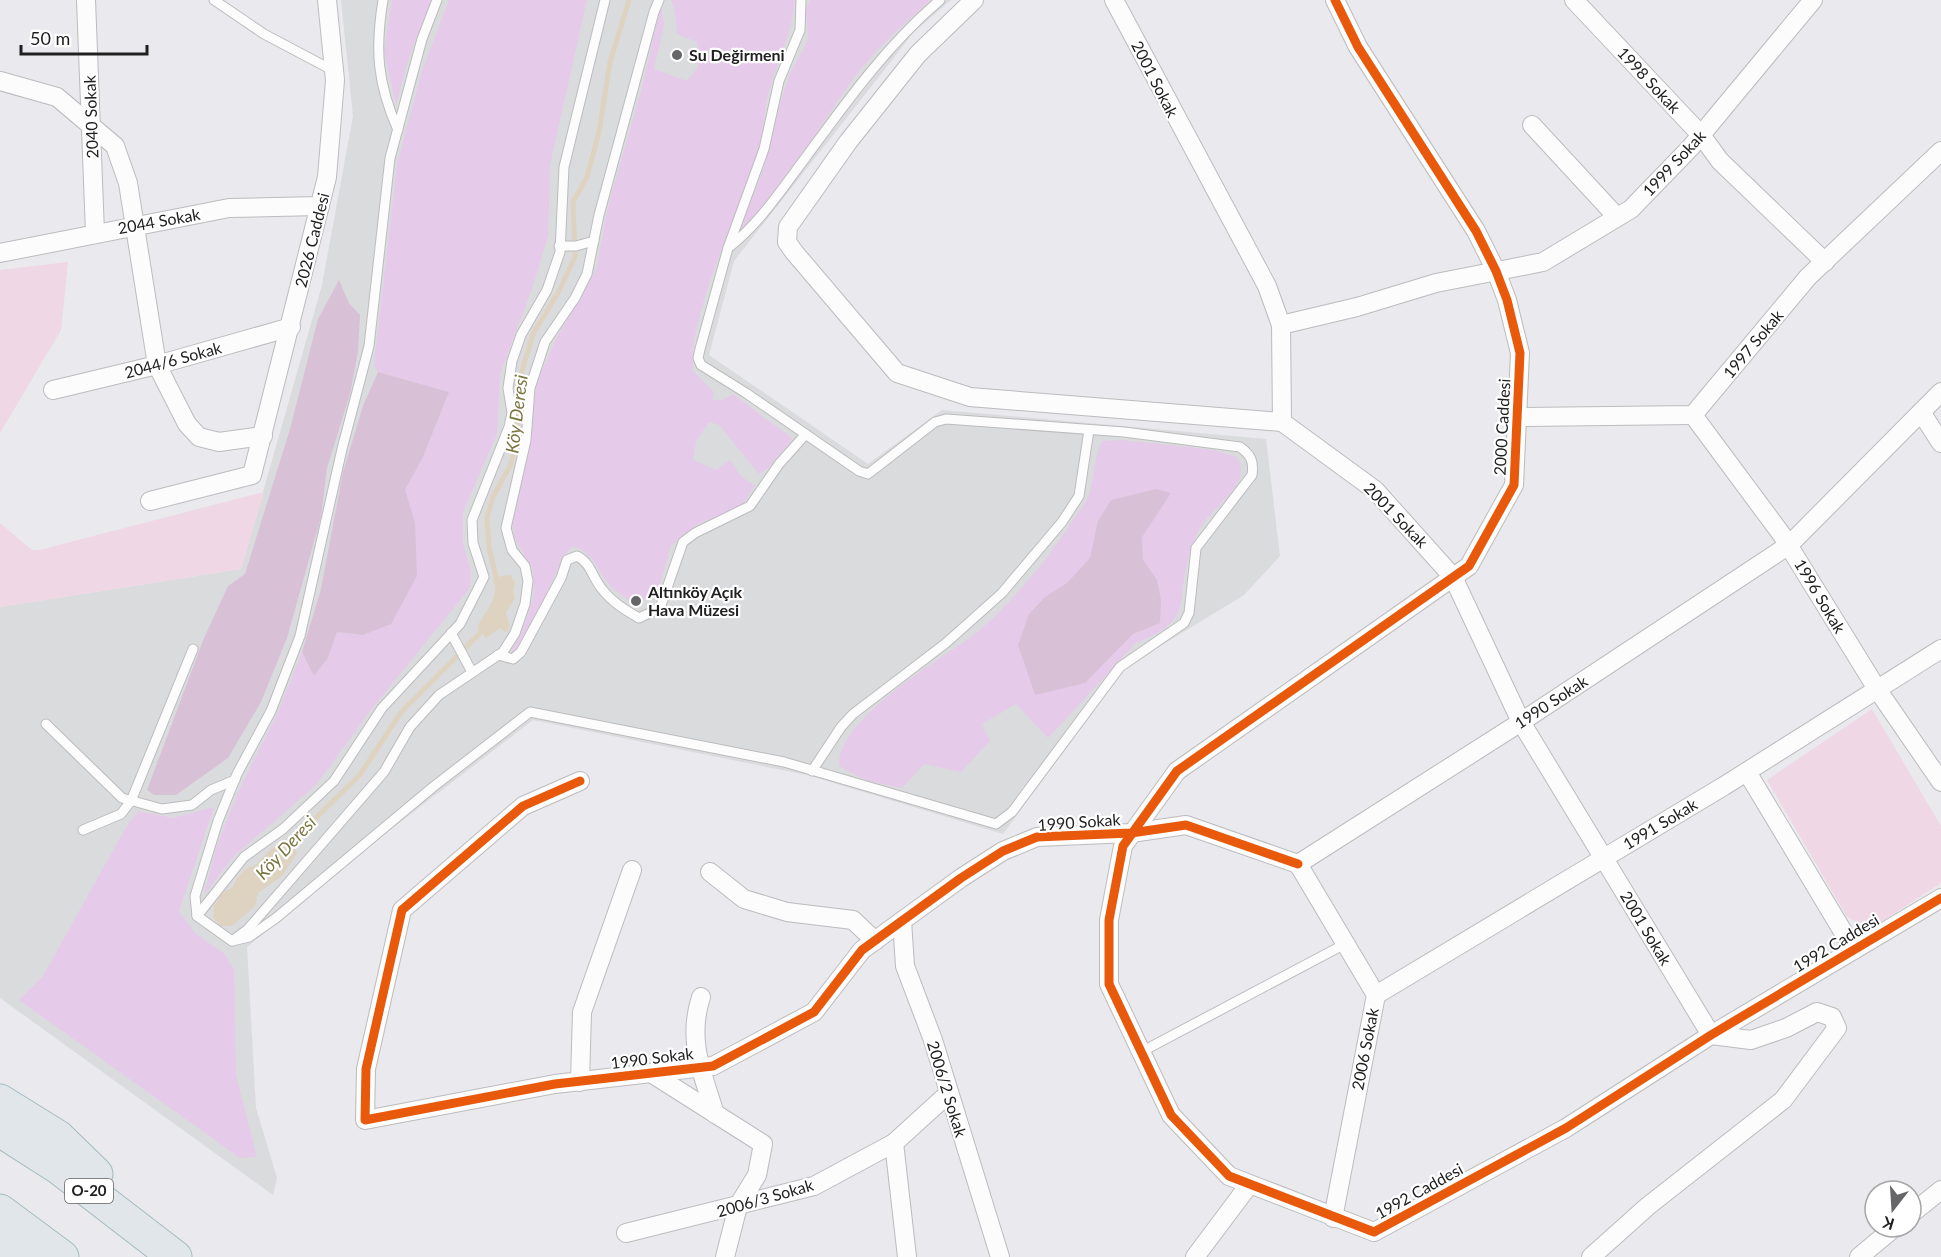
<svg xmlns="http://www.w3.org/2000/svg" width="1941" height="1257" font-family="Lato,sans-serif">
  <rect width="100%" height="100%" fill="#e9e9ee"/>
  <path fill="#dadbdd" d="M341,0H951L914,32L734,261L709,355L868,464L942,410L1266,439L1280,556L1244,595L1126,667L1003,834L807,775L533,720L386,833L247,947L256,1108L277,1178L273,1195L0,998V607L241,569L322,285L353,116Z"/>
  <g fill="#e5cbe9">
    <path d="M392,0H431L408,61L396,105L384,52Z"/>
    <path d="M449,0H587L550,165L548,236L533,286L500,374L497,434L463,512V543L471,572L470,588L374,706L316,785L234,856L204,895L217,845L239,790L278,712L302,652L315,675L328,658L337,632L363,635L415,522L405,490L423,457L449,392L378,372L374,365L397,164L422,71Z"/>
    <path d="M671,0H795C792,33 778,60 769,91C763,113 764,137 757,159C738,215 688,314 693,371L714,392L712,399L720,401L733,394L793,439L768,468L759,474L719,425L709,422L696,441L693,460L716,470L730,460L740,475L755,486L742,505L696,525L671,546L658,591L635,605C627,598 615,592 608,583C595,567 593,552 572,546C547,578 542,623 512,653L511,646L525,624L534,594L532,568L515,539L511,521L525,471L537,381L557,337L596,269L608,207L641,91L661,6L664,26L654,69L687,81L698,67L697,42L677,34L675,12Z"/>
    <path d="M810,0H931C904,24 875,49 854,78C816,130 785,188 739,233L764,167L780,104L790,73L808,40L806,8Z"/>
    <path d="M1122,440L1214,450L1237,457C1253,484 1215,505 1202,525C1193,539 1187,561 1184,578C1182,591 1183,605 1175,618C1167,629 1149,638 1136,643L1048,738L1016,704L982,724L990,741L961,772L924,764L902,788L868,781L839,766C837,720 935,663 971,637C1007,610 1051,555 1075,517C1080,510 1087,502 1089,494C1095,476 1093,460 1102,441Z"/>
    <path d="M214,807L179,911L196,934L225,954L234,970L236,1075L257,1157L240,1158L19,1000L43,976L126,827L138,811L173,818Z"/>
  </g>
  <g fill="#d8c1d7">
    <path d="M339,280L349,303L360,315L358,352L350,394L327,468L321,517L287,638L261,702L228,758L176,795H154L147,790L204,638L228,586L245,574L290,429L318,319Z"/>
    <path d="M378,372L449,392L423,457L405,490L415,522L417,576L391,624L363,635L337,632L328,658L314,676L302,652L321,589L343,472L363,406Z"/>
    <path d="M1156,489L1171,493L1142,537L1143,560L1157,580L1161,600L1160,623L1133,634L1085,683L1035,695L1018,645L1029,614L1045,597L1067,583L1090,558L1098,521L1111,500Z"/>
  </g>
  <g fill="#f0d7e6">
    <path d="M68,262L61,330L0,433V270Z"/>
    <path d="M264,492L241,569L0,607V523L32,550H39Z"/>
    <path d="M1872,709L1941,826V883L1871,929L1847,917L1767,780Z"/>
  </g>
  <g fill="#ded3c0">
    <path d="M511,575L515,583L513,591L515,598L506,613L510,627L506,632L500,628L486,638L477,628C483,612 501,598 493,580L502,576Z"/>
    <path d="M289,837L297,853L282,876L258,893L255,906L232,926H220L213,917L214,906L223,892L233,887L237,878L247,868L256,865L270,850Z"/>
  </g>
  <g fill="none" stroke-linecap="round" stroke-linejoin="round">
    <g stroke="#ded3c0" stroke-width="5">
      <path d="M498,584L489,548L487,517L493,497L511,464L516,440L522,371L533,334L558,293L575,257L573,202L587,177L599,132L610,62L629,0"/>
      <path d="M288,845L359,776L402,711L484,629"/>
    </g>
    <g stroke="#bcbcbe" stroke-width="11">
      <g id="lane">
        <path d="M214,0L264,34L334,71"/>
        <path d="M383,0C375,49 377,83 398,130"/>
        <path d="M437,0L422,39L390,158L369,346L342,449L300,636L271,711L237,774L218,821L195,896L197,916L232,941L248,929L384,772L410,727L439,695L503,652L515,633L525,604L528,581L525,566L512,550L506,528L526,440L530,388L545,342L575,298L587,274L599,215L654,12L659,0"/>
        <path d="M559,246H576L594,241"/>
        <path d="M728,248C760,223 782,189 806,157C847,101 887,45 940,0"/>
        <path d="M451,633L472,672"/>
        <path d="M498,655L513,659L521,652L561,578L567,560L577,556C591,563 592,577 602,589C612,602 625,610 639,618L660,608L683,542L695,533L750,506L779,464L805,435"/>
        <path d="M46,724L122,798L162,809L192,805L211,790L235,780"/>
        <path d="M812,771L841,727L853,714L946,643L1002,593L1062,522L1079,496L1089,430"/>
        <path d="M83,830L121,814L131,801L193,649"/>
        <path d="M197,916L244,857L283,829L334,781L382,708L460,624L484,577L473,543L472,520L509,427L512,413L508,388L512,361L521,335L547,290L560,252L564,167L605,0"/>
        <path d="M232,941L249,937L276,918L433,787L530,712L784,762L996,824L1012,812L1120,667L1184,623L1189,613L1196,548L1252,475C1254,461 1251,455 1240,447L1124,432L946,419L935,422L868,474L859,471L746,393L701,365L698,358L700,349L728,248L764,149L779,81L800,30L801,0"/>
        <path d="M1141,1052L1345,944"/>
      </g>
    </g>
    <g stroke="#bcbcbe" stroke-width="20">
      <g id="street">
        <path d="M86,0L95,233"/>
        <path d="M974,0L918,54L848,142L788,227L787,242L794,252L897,373L970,397L1282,422"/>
        <path d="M1114,0L1267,286L1281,325L1282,422L1375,490L1453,577L1521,722L1711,1035L1751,1040L1786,1028L1817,1012L1832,1017L1837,1028L1783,1100L1648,1206L1591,1257"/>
        <path d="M1335,0L1358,47L1476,231L1496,271L1507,300L1520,353L1514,485L1469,566L1177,771L1123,846L1109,920V984L1171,1115L1229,1176L1374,1232L1566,1128L1711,1035L1941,898"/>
        <path d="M1574,0L1701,135L1720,161L1825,262"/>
        <path d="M0,81L57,97L115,146L128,183L157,365L187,424L199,437L219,442L263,436"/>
        <path d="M1532,125L1617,217"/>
        <path d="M0,253L229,208L320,206"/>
        <path d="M1281,325L1357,307L1436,283L1543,262L1631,209L1691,147L1813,0"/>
        <path d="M53,390L157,365L291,327"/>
        <path d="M1921,412L1941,443"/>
        <path d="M1693,415L1782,535L1877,689L1941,782"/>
        <path d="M1517,417L1693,415L1808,277L1941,151"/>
        <path d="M150,501L252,475L327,177L335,80L327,0"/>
        <path d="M1747,772L1854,950"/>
        <path d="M580,781L523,806L402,910L366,1069L365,1120L555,1084L713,1066L814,1012L862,950L961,878L1003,851L1037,837L1131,833L1186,825L1298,864"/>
        <path d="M1298,864L1521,722L1789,545L1941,392"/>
        <path d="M1298,864L1376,995L1333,1218"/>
        <path d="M710,872L744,899L787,912L853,920L875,941"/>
        <path d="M902,921L905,966L933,1040L1000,1257"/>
        <path d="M1376,995L1724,786L1941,649"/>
        <path d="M701,997C687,1040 702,1072 715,1114"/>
        <path d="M651,1073L763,1144L757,1175L738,1206L725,1257"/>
        <path d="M580,1082L582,1012L632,870"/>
        <path d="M894,1143L907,1257"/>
        <path d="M1911,1214L1941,1190"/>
        <path d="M626,1233L814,1186L894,1143L949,1093"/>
        <path d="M1195,1257L1249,1185"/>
        <path d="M1859,1257L1895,1227"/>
      </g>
    </g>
    <g stroke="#a2bcc0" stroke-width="35">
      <g id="highway">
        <path d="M0,1101L58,1137L96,1174"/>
        <path d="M0,1130L58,1167L175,1257"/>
        <path d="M0,1211L62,1257"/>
        <path d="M0,1243L21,1257"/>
      </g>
    </g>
    <use href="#lane" stroke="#fcfcfc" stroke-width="9"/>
    <use href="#street" stroke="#fcfcfc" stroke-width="18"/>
    <use href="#highway" stroke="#e0e6ea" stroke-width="33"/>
    <g stroke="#fff" stroke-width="13">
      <g id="cycleway">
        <path d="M1335,0L1358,47L1476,231L1496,271L1507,300L1520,353L1514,485L1469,566L1177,771L1123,846L1109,920V984L1171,1115L1229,1176L1374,1232L1566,1128L1711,1035L1941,898"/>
        <path d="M580,781L523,806L402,910L366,1069L365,1120L555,1084L713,1066L814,1012L862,950L961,878L1003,851L1037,837L1131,833L1186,825L1298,864"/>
      </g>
    </g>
    <use href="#cycleway" stroke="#e8590c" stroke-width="9"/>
  </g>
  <g fill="#666668" stroke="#fff" stroke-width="2">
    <circle cx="677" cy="55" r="6"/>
    <circle cx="636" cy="601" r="6"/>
  </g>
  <g text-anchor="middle" stroke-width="4.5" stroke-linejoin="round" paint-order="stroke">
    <rect fill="#fff" stroke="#636363" stroke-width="1.5" x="65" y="1179" width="48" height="24" rx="4.5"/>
    <g font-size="15" font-weight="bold" fill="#202020">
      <text x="89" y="1196">O-20</text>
    </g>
    <g font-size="16" font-weight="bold" fill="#202020" stroke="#fff" text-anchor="start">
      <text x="689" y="61">Su Değirmeni</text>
      <text x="648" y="598">Altınköy Açık<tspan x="648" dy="18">Hava Müzesi</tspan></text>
    </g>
    <g font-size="16" fill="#202020" stroke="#fff">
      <text transform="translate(1155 79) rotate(63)" y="6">2001 Sokak</text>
      <text transform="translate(1649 80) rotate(47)" y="6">1998 Sokak</text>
      <text transform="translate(91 117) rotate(-92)" y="6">2040 Sokak</text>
      <text transform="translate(1674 163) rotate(-47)" y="6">1999 Sokak</text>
      <text transform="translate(159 221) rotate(-10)" y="6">2044 Sokak</text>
      <text transform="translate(312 240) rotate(-76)" y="6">2026 Caddesi</text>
      <text transform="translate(1753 344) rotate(-50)" y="6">1997 Sokak</text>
      <text transform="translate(173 360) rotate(-15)" y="6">2044/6 Sokak</text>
      <text transform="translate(1502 427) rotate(-87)" y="6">2000 Caddesi</text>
      <text transform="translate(1396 515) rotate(46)" y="6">2001 Sokak</text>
      <text transform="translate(1820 596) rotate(59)" y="6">1996 Sokak</text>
      <text transform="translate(1551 702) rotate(-33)" y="6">1990 Sokak</text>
      <text transform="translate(1079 822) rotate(-4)" y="6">1990 Sokak</text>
      <text transform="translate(1660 824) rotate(-31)" y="6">1991 Sokak</text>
      <text transform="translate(1646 928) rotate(59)" y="6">2001 Sokak</text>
      <text transform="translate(1836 943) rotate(-31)" y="6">1992 Caddesi</text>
      <text transform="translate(1365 1049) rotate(-79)" y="6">2006 Sokak</text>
      <text transform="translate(652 1058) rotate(-7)" y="6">1990 Sokak</text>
      <text transform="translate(947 1089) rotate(73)" y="6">2006/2 Sokak</text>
      <text transform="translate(1419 1191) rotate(-29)" y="6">1992 Caddesi</text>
      <text transform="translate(765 1198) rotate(-16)" y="6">2006/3 Sokak</text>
    </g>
    <g font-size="18" font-style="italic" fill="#7a7640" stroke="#fff">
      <text transform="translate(517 414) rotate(-83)" y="6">Köy Deresi</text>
      <text transform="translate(286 848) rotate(-47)" y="6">Köy Deresi</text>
    </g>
  </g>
  <g transform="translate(1893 1209) rotate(197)"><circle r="28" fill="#ffffff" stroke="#a6a6a6" stroke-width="1.5"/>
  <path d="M0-4.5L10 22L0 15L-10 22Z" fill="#666668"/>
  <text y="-9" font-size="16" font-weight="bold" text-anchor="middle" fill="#202020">K</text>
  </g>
  <path d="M21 45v9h126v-9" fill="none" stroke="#202020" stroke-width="3"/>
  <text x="30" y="45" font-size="18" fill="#202020" stroke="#ffffff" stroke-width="4.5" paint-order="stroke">50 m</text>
</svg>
